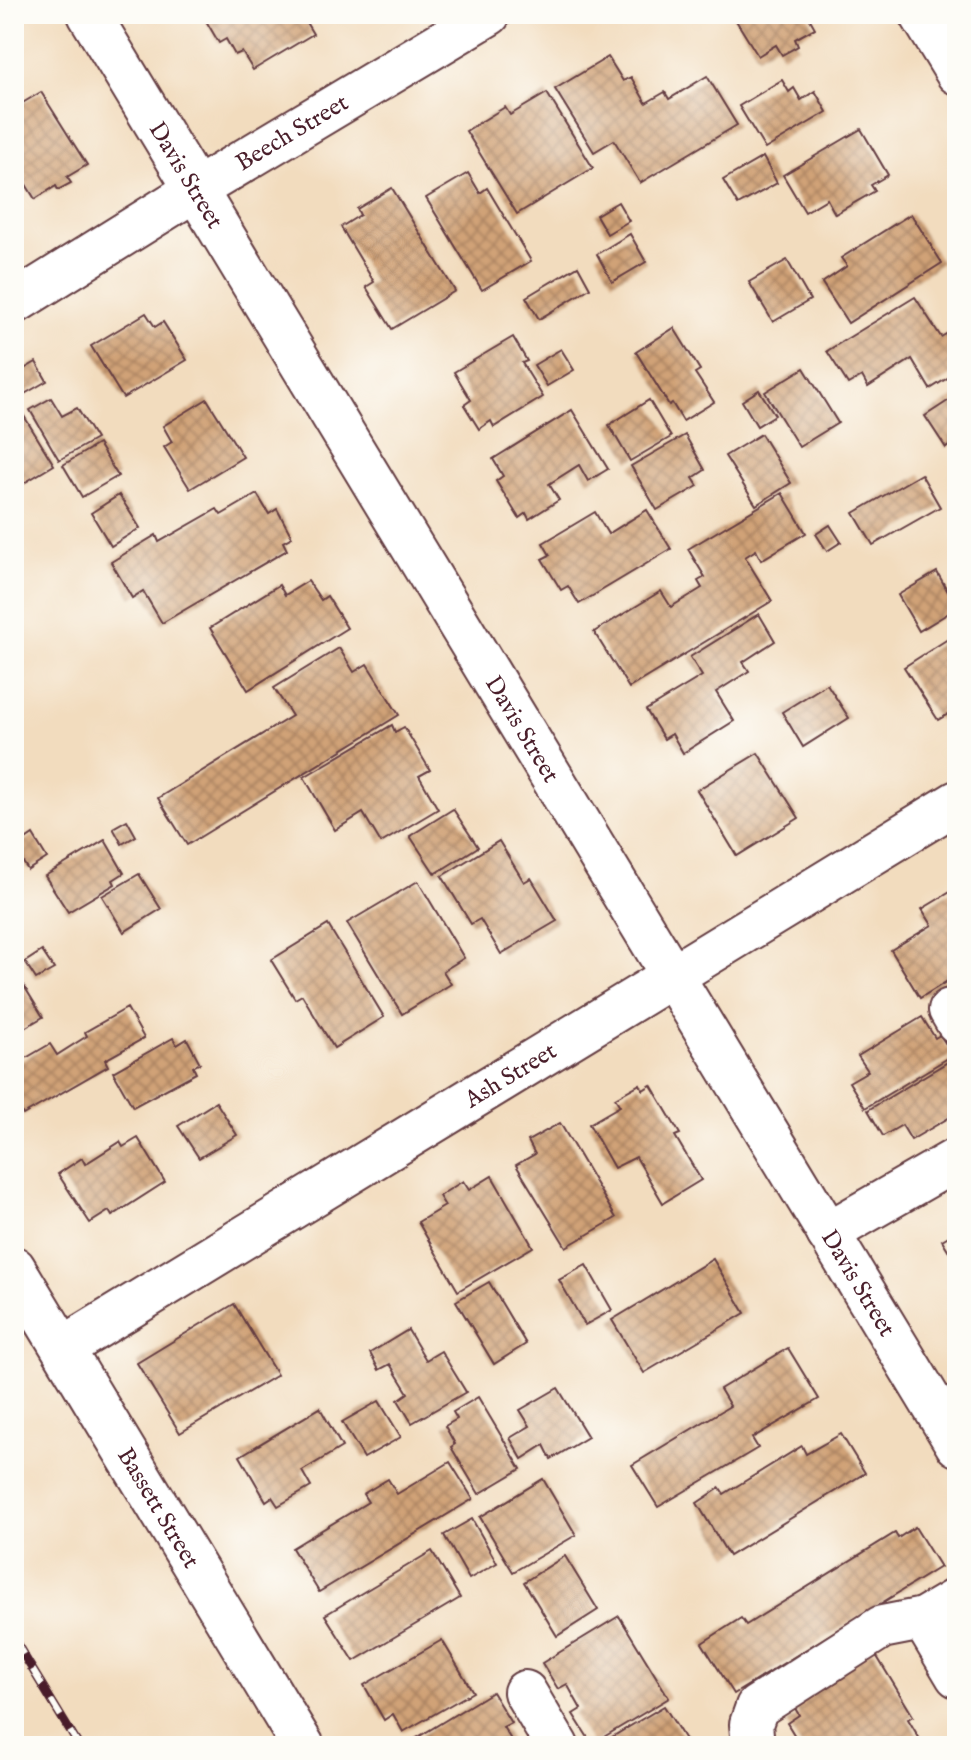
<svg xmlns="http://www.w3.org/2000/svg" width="971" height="1760" font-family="'IM FELL English',serif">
  <defs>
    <pattern id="building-cross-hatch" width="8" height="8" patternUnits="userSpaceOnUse" patternTransform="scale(2)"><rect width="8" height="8" fill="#d0a277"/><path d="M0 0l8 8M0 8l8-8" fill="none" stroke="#ab8362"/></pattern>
  </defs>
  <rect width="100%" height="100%" fill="#fdfcf7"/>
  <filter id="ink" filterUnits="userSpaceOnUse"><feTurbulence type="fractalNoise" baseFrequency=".0125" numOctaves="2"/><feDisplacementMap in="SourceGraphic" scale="16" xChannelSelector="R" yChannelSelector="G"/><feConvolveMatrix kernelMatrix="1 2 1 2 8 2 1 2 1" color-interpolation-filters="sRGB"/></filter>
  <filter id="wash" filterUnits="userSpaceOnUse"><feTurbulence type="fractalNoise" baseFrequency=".006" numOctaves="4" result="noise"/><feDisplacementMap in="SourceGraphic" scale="32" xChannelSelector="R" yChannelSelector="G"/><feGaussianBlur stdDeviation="1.8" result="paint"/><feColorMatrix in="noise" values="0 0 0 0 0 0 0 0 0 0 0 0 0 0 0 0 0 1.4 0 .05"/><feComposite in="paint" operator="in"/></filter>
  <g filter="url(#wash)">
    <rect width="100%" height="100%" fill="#f2dcbe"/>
    <g id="blocks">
      <g fill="url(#building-cross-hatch)">
        <path d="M202,14H301L313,34L253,70L242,52L235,55L226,39L219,43Z"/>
        <path d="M732,14H807L815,28L795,39L798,46L782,55L776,45L758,56Z"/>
        <path d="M608,57L623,81L631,77L646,103L665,92L669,99L707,76L737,125L640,183L614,140L594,152L555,89Z"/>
        <path d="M782,80L789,92L794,88L801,100L815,91L827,112L765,149L739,106Z"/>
        <path d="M41,92L87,165L67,177L71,183L58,190L56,186L35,199L14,165V108Z"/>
        <path d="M547,93L593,168L517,214L466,131L505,107L510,115Z"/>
        <path d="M861,129L888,175L871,185L875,191L835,214L827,199L805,212L783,175Z"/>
        <path d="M763,157L777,183L738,205L723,180Z"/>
        <path d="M468,173L480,193L487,188L531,261L482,290L426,198Z"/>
        <path d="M392,188L455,291L392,329L366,287L374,282L341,227L360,215L357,209Z"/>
        <path d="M618,202L629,221L607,234L596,215Z"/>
        <path d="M911,214L942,263L848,323L822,283L847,266L841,258Z"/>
        <path d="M630,234L646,262L612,282L597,254Z"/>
        <path d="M787,260L810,300L773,322L749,282Z"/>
        <path d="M578,266L590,288L539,319L526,297Z"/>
        <path d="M915,297L941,337L953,330L957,337V372L930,389L912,359L868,387L862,376L848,384L827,351Z"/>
        <path d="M146,313L155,327L163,322L187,360L123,398L91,346Z"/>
        <path d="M674,328L700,370L695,373L714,402L683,421L672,403L669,405L636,352Z"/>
        <path d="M513,337L527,361L522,363L543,397L494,427L491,421L479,429L464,405L471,400L454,372Z"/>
        <path d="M561,349L574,370L547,386L534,365Z"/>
        <path d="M36,362L47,381L21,396L14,384V375Z"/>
        <path d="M804,368L838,423L799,447L765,392Z"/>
        <path d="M759,390L775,415L757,426L742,401Z"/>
        <path d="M957,395V440L946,448L925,416Z"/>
        <path d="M51,398L62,416L77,408L96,439L59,460L30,410Z"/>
        <path d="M207,399L243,457L190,489L164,447L172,442L163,426Z"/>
        <path d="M649,400L671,437L630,461L609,425Z"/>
        <path d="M572,410L608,469L588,481L579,465L549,484L559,500L529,519L526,513L519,518L496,481L503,476L493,459Z"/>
        <path d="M24,416L54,465L14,489V423Z"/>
        <path d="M761,434L791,483L756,505L725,456Z"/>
        <path d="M685,435L705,470L693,478L698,486L657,510L631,466Z"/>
        <path d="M98,444L118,476L82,497L63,465Z"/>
        <path d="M921,474L940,507L873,545L854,513Z"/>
        <path d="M782,493L806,533L761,560L756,550L745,557L772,601L629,688L594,632L661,591L671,607L702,588L698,581L705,577L688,549Z"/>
        <path d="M257,494L269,514L277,509L292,537L283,542L287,550L162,623L143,591L132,598L111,562L156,535L159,542L217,509L221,515Z"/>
        <path d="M119,495L140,528L111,546L91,513Z"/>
        <path d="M647,510L671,549L579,604L568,586L561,590L542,559L550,555L543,543L595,512L608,534Z"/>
        <path d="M830,525L841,542L827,551L816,534Z"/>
        <path d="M937,572L957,608L919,631L898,595Z"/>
        <path d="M308,581L321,600L327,596L347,628L248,690L210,628L279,585L285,595Z"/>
        <path d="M759,614L775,641L743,662L749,671L716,692L734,721L683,753L672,734L664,739L646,710L702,676L690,657Z"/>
        <path d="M951,637L957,646V697L952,700L957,709L938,720L904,667Z"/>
        <path d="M339,648L354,672L367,664L399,715L187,845L158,798L292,716L274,688Z"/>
        <path d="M827,684L849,718L803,747L782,712Z"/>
        <path d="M392,725L395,732L404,727L430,770L419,776L438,809L381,843L363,813L335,830L304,777Z"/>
        <path d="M758,753L799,818L737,856L697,790Z"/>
        <path d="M453,809L478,847L435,874L410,836Z"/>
        <path d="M127,820L136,836L122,844L113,828Z"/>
        <path d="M33,835L47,858L28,870L14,848Z"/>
        <path d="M105,840L124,873L113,880L115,884L68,912L45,876Z"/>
        <path d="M499,841L524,882L531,878L557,921L501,954L480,919L471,924L442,876Z"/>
        <path d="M139,874L161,909L124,932L102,896Z"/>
        <path d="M418,881L464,958L443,971L451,984L402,1014L347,923Z"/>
        <path d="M957,888V975L920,998L891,950L932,925L922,909Z"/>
        <path d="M328,925L384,1017L334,1048L302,995L295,999L271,960Z"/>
        <path d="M42,951L54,969L36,979L25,962Z"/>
        <path d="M16,973L43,1017L14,1034V974Z"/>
        <path d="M127,1008L144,1038L105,1060L108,1066L23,1115L14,1100V1065L50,1044L57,1055L87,1036L85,1032Z"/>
        <path d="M922,1017L935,1038L940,1035L953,1055L865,1108L849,1082L868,1071L858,1056Z"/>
        <path d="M173,1038L177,1045L187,1039L200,1063L193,1067L196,1073L133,1107L113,1072Z"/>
        <path d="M956,1057L957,1113L911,1140L902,1125L883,1136L868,1110Z"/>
        <path d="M640,1084L643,1090L651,1085L680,1134L675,1136L701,1180L663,1203L636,1157L614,1168L589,1124L620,1106L615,1098Z"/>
        <path d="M216,1102L237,1135L199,1158L178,1126Z"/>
        <path d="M560,1123L616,1218L566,1247L516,1165L535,1154L528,1141Z"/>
        <path d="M138,1138L165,1182L112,1216L109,1211L90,1223L58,1174L82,1158L85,1164L120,1142L123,1147Z"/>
        <path d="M492,1176L533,1247L458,1291L418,1222L445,1206L439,1196L463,1181L469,1190Z"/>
        <path d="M957,1231V1264L942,1240Z"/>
        <path d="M713,1259L745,1313L644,1373L612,1320Z"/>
        <path d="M586,1265L612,1310L585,1325L559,1280Z"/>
        <path d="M489,1282L526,1344L494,1364L456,1301Z"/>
        <path d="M234,1304L277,1375L180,1433L137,1363Z"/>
        <path d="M408,1330L426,1360L441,1351L466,1392L412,1423L398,1400L408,1393L390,1364L379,1370L370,1353Z"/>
        <path d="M788,1348L819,1399L752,1438L758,1448L658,1507L632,1465L730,1406L720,1389Z"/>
        <path d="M558,1388L588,1437L551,1459L544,1445L522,1459L510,1438L530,1426L520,1410Z"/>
        <path d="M478,1397L521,1469L479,1494L451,1447L455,1444L445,1426L457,1419L453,1412Z"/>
        <path d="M379,1401L401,1437L364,1458L342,1422Z"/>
        <path d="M320,1408L342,1447L302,1471L311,1487L278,1506L272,1497L266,1501L240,1456Z"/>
        <path d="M841,1434L865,1473L729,1556L697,1503L720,1488L724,1494L802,1446L806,1454Z"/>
        <path d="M450,1462L473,1499L319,1592L292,1548L368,1502L363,1494L388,1479L397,1494Z"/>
        <path d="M543,1479L576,1535L513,1572L480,1517Z"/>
        <path d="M472,1519L497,1563L469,1579L444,1535Z"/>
        <path d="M915,1527L940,1567L734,1694L702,1643L741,1618L746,1625L895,1533L898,1538Z"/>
        <path d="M432,1551L460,1598L354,1661L325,1615Z"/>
        <path d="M565,1556L598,1610L557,1636L524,1582Z"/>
        <path d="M619,1616L669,1698L592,1744L573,1714L581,1709L567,1684L558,1689L542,1663Z"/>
        <path d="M442,1640L473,1692L403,1732L393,1714L384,1720L364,1685Z"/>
        <path d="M873,1650L913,1716L908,1719L924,1746H801L787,1723L799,1715L789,1698Z"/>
        <path d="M492,1692L511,1723L503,1727L515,1746H420L415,1739Z"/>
        <path d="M664,1706L689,1746H597Z"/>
      </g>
    </g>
  </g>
  <g filter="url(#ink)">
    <use href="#blocks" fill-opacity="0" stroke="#633b41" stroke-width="2"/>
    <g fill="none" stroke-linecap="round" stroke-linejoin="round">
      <g stroke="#633b41" stroke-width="46">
        <g id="minor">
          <path id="s1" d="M89,14L957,1445"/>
          <path d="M921,14L957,73"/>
          <path id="s2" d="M14,303L195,190L489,14"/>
          <path d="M950,1010L957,1022"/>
          <path d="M828,1233L957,1159"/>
          <path id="s3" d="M14,1268L303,1746"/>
          <path id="s4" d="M63,1348L957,802"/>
          <path d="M957,1599L923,1619L957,1676"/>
          <path d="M525,1692L557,1746"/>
          <path d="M753,1746L751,1724L757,1707L882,1627L923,1619"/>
        </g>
      </g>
      <use href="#minor" stroke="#fff" stroke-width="42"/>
      <g stroke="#4a1f2b" stroke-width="9">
        <path id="rail" d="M14,1639L79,1746"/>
      </g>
      <use href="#rail" stroke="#fdfcf7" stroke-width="6" stroke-dasharray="18" stroke-linecap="butt"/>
    </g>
  </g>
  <g text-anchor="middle" stroke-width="6" stroke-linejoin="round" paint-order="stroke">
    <g font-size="24" fill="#4a1f2b" stroke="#fdfcf7">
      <text dy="8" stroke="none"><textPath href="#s2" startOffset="326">Beech Street</textPath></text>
      <text dy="8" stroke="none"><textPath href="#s1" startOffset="188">Davis Street</textPath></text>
      <text dy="8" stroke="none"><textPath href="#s1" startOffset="836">Davis Street</textPath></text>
      <text dy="8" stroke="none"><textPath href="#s4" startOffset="524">Ash Street</textPath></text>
      <text dy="8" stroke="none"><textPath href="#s1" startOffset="1484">Davis Street</textPath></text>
      <text dy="8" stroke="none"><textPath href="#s3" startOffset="280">Bassett Street</textPath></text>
    </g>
  </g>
  <rect width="971" height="1760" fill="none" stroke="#fdfcf7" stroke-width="48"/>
</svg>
